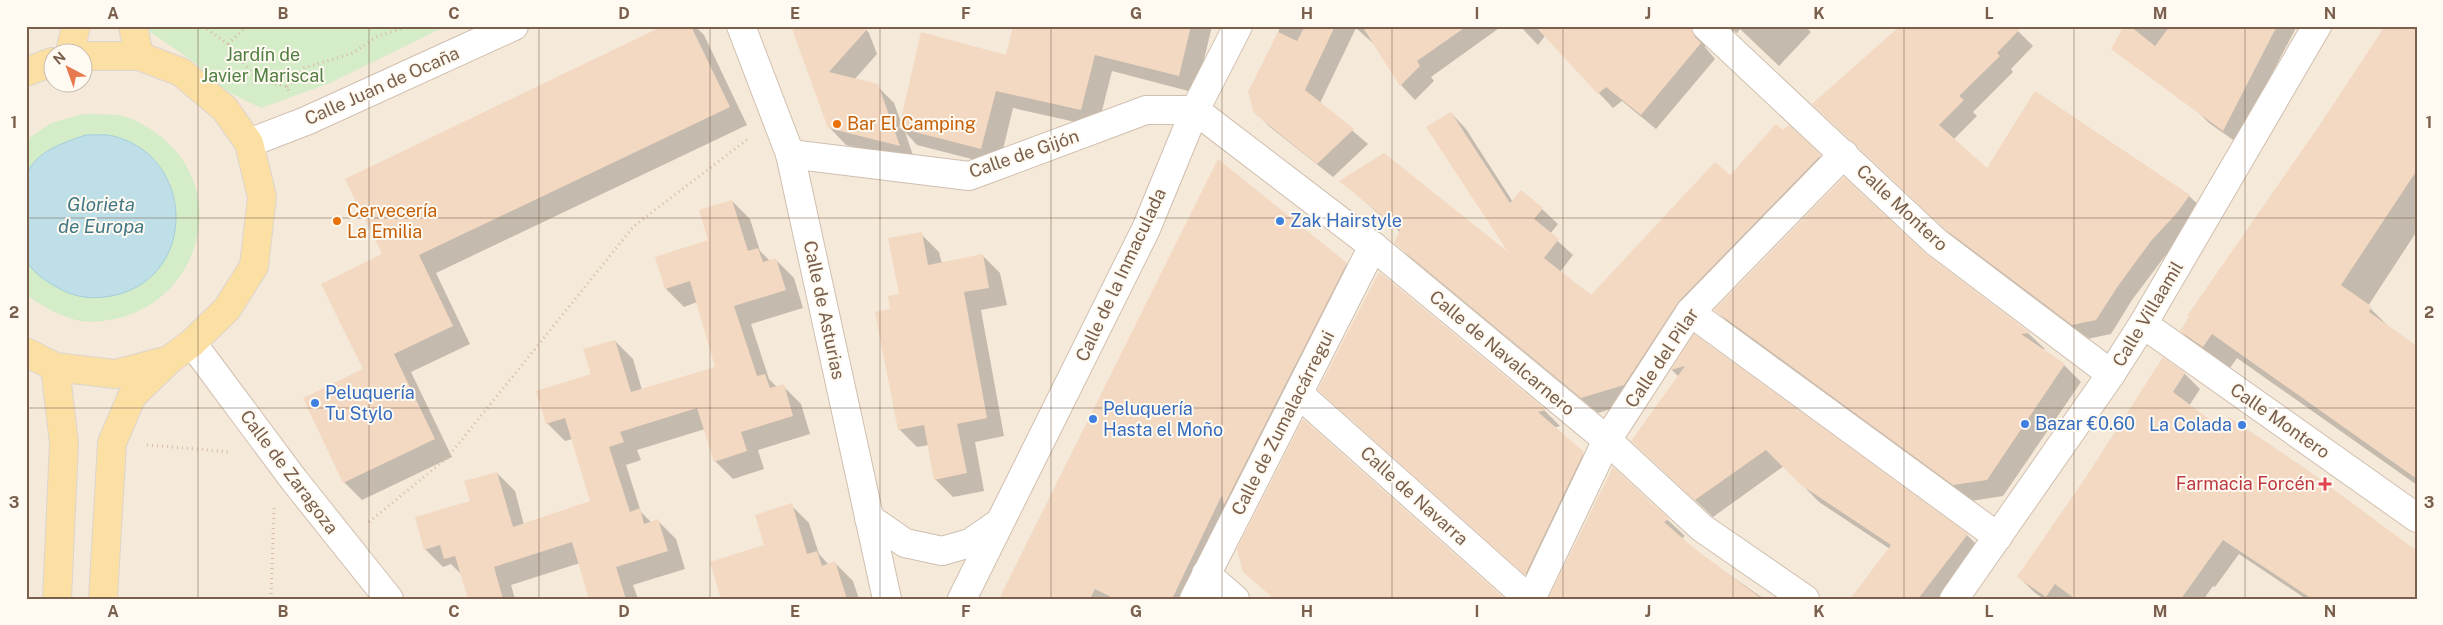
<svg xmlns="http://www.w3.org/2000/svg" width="2443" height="625" font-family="'Public Sans',sans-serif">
  <rect width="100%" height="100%" fill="#fdf7eb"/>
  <path fill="#f5e9d9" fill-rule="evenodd" d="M26,26H2417V599H26ZM52,52H82V82H52Z"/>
  <g fill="#d4ecc8">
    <path d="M148,26H446L330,83L261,108L224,90L194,62L150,32Z"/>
    <path d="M83,114C94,114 106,114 118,115C136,118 154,130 167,142C225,195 201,289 129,315C114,320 97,323 81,321C60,317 43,306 26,295V260L28,264L171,184L157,162L137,146L37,160L26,175V140L51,123Z"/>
  </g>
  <path fill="#bedfe8" stroke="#a4ceda" d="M86,135C95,135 105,134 113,136C195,156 198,275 116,295C98,299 81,299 64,291C50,284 33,274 26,260C26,244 23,184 27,174C36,151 65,142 86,135Z"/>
  <g fill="#0003">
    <path d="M666,26H695L704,35L747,125L436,273L470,344L411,372L452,457L362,500L344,482L383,255Z"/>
    <path d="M793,26H863L869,33L877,54L854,80L877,86L894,103L901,122L1007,56L1014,26H1212L1196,93L1112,71L1098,127L1013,108L999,166L917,145L905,132L915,161L846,145L829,127Z"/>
    <path d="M1281,26H1502L1431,77L1434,81L1415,100L1401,85L1375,45L1356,28L1320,103L1368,144L1333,177L1270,127L1255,112L1250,92Z"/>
    <path d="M1520,26H1715L1705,38V47L1715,59L1656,129L1622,101L1613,108L1545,36L1538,45Z"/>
    <path d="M1727,26H1805L1811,32L1779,66L1740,29L1737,33Z"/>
    <path d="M1902,26H2013L2033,46L2011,69L2013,72L1973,112L1977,116L1953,140L1987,170L2036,93L2189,196L2204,210L2191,228L2165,256L2132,300L2111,334L2087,339L1962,245L1814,104Z"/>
    <path d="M2125,26H2297L2236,142L2209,123L2196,110Z"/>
    <path d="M2417,26V231L2368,306L2393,331L2417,347V485L2237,358L2228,371L2206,356L2181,331Z"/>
    <path d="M1451,113L1466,129L1513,202L1542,209L1558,224L1550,234L1573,255L1560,272L1591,296L1789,127L1835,172L1694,317L1639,400L1598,413L1411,258L1395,242L1400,232L1341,181L1512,257Z"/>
    <path d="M732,201L750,219L760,251L770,261L776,260L794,278L803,308L751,324L769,379L777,387L783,386L801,404L810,434L758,450L764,469L733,479L715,461L705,429L637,450L641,460L626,465L641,512L652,523L658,521L676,539L685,569L633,585L638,599H591L580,563L511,585L515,599H469L462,575L451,564L443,567L425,549L497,473L515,491L524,525L592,502L572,439L565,441L547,423L592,375L615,341L633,359L642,390L717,367L697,302L684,307L666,289L710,241Z"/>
    <path d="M921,234L939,252L942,264L982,255L1000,273L1007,305L981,310L1004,436L975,442L984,491L953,497L935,479L929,445L917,447L899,429L892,310L900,295Z"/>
    <path d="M1925,254L2029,334L2045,349L2041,350L2064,365L2081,382L2003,496L1971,501L1732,326L1716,310Z"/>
    <path d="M1346,264L1363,281L1197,599H1000Z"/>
    <path d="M1380,274L1545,411L1560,426L1554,428L1599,469L1542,589L1319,389Z"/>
    <path d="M1694,336L1967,535L1984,552L1948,599H1852L1890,549L1819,502L1784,466L1713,517L1650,458L1679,377L1672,370Z"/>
    <path d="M2163,359L2185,374L2200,389L2189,406L2222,430L2417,599H2306L2239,554L2215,587L2213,586L2204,599H2044L2034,592L2019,577L2087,478Z"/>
    <path d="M1613,469L1685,536L1681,539L1694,550L1764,599H1550Z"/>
    <path d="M791,505L809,523L819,554L829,565L835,563L853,581L859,599H722L765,546Z"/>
  </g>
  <g fill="#f3d8c2">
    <path d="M663,26H691L730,107L419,255L453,326L394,354L435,439L343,483L303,398L363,369L321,284L382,254L345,179Z"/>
    <path d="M791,26H870L829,72L878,84L900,146L828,128Z"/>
    <path d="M1013,26H1191L1179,76L1095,55L1081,110L996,91L981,149L899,128L921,32L1006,55Z"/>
    <path d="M1305,26H1335L1305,90L1354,129L1317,164L1254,113L1248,92L1278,32L1297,41Z"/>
    <path d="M1362,26H1467L1417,61L1420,66L1400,86Z"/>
    <path d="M1535,26H1691L1695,37L1701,43L1641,115L1606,87L1598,94Z"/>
    <path d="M1900,26H2023L1997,53L2000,56L1959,96L1964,100L1939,125L1987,168L2035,91L2190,195L2176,214L2151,241L2118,286L2096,320L2072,325L1946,230L1812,104Z"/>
    <path d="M2124,26H2130L2155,46L2170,26H2277L2223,131L2111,49Z"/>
    <path d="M2385,26H2417V170L2341,285L2371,306L2369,312L2417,346V479L2212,334L2203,347L2180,331L2189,317L2187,316L2319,126Z"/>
    <path d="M1451,112L1510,203L1521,190L1543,208L1534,219L1559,239L1544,258L1591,295L1715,162L1730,175L1776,124L1783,130L1789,125L1821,155L1679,301L1624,385L1581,398L1394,243L1400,230L1339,181L1384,153L1508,252L1426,127Z"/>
    <path d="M1218,159L1347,263L1224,505L1222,495L1172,599H1115L1095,589L1090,599H999Z"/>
    <path d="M1844,177L1925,253L2030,333L2021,334L2065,364L1987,480L1953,485L1714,310Z"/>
    <path d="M732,200L748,251L758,248L763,262L776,258L786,290L734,306L757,376L765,374L770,388L784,384L793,416L741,432L747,451L714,462L697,408L620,432L624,442L609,447L630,512L640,508L644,524L658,519L668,551L616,567L626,599H589L572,542L494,567L503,599H468L455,556L444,559L440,545L424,550L415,517L470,501L464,481L497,472L513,527L590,501L565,418L546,424L536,391L591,374L583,349L615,340L631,392L715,367L690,281L665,289L655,257L708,240L699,210Z"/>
    <path d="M922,232L928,265L983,254L989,288L964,292L987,418L957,424L967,473L934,480L924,425L898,430L875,312L890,309L888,296L899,294L888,238Z"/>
    <path d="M1379,272L1546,410L1538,412L1584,452L1525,575L1318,390Z"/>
    <path d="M1694,334L1968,534L1918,599H1850L1891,545L1801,485L1766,450L1695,500L1631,441L1685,366L1671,370Z"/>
    <path d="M2163,357L2185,373L2173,392L2221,428L2229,417L2306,469L2417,551V599H2312L2223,540L2181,599H2075L2055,584L2046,597L2017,577L2086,477Z"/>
    <path d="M1303,419L1505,599H1274L1243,572L1237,549Z"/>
    <path d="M1613,467L1669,519L1664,522L1695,549L1762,599H1548Z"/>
    <path d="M792,503L807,554L817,551L822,566L835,561L847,599H721L710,562L764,545L755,515Z"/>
  </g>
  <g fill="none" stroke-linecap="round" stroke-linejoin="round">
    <g stroke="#d0bfaf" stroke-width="30">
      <g id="street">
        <path d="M741,26L790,154L887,599"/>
        <path d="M1706,26L1936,242L2111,374"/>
        <path d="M1195,110L1373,246L1607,440L1702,528L1805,599"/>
        <path d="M249,143L306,121L514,26"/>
        <path d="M790,154L969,176L1146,110H1195"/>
        <path d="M1690,312L1998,537"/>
        <path d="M2143,324L2417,518"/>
        <path d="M192,343L294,480L389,599"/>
        <path d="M1299,394L1529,599"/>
        <path d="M869,518L905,543L942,551L970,543L999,523"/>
        <path d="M1206,574L1235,599"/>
        <path d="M962,599L1146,229L1195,110L1238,26"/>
        <path d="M1194,599L1373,246"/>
        <path d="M1531,599L1607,440L1690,312L1844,154"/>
        <path d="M1954,599L2111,374L2143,324L2317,26"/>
      </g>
    </g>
    <g stroke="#dcd5d0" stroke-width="30">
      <g id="primary">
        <path d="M133,26L139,56"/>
        <path d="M70,52L76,26"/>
        <path d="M26,72L52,62"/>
        <path d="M26,352L55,367L115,374L169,360L192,343L227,309L254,266L262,197L249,143L225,109L181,72L139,56H82"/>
        <path d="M55,367L64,443L57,599"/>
        <path d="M103,599L112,443L132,396L168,361"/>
      </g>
    </g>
    <g stroke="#d9bba4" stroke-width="3" stroke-dasharray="1 4" stroke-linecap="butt">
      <path d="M203,26L228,44L257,79L287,87L290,93"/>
      <path d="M228,44L247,26"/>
      <path d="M287,87L304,68L353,53L378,36L409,26"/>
      <path d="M147,445L231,452"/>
      <path d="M369,522L447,458L634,226L749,138"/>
      <path d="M271,599L274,507"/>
    </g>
    <use href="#street" stroke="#fff" stroke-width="28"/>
    <use href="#primary" stroke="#fbdfa3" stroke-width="28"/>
  </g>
  <path fill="none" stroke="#795f4c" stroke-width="1" stroke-opacity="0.55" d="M198,26V599M369,26V599M539,26V599M710,26V599M880,26V599M1051,26V599M1222,26V599M1392,26V599M1563,26V599M1733,26V599M1904,26V599M2074,26V599M2245,26V599M26,218H2417M26,408H2417"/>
  <g fill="#e8710a" stroke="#fffaf1" stroke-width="2">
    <circle cx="837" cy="124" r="5"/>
    <circle cx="337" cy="221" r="5"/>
  </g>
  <g fill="#3f7fe0" stroke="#fffaf1" stroke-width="2">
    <circle cx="1280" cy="221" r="5"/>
    <circle cx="315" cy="403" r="5"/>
    <circle cx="1093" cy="419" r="5"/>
    <circle cx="2025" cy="424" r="5"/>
    <circle cx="2242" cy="425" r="5"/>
  </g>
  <path fill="#e0444e" stroke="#fffaf1" stroke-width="2" d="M2322.5 476.5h5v5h5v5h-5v5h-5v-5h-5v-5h5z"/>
  <g text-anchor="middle" stroke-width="4" stroke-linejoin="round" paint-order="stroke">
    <g font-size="18" fill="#527f43" stroke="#fffaf1">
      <text x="263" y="61">Jardín de<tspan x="263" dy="21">Javier Mariscal</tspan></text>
    </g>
    <g font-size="18" fill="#795f4c" stroke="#fffaf1">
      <text transform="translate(382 86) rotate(-24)" y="6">Calle Juan de Ocaña</text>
      <text transform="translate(1024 154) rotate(-19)" y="6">Calle de Gijón</text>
      <text transform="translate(1902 208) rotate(43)" y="6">Calle Montero</text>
      <text transform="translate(1121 275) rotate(-65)" y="6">Calle de la Inmaculada</text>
      <text transform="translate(824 310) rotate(78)" y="6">Calle de Asturias</text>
      <text transform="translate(2148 314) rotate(-59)" y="6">Calle Villaamil</text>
      <text transform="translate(1502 353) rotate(40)" y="6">Calle de Navalcarnero</text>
      <text transform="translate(1662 358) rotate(-56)" y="6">Calle del Pilar</text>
      <text transform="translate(2280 421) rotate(35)" y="6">Calle Montero</text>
      <text transform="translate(1283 423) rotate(-63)" y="6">Calle de Zumalacárregui</text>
      <text transform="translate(289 472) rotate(53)" y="6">Calle de Zaragoza</text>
      <text transform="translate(1414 496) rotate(42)" y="6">Calle de Navarra</text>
    </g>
    <g font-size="18" fill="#c56008" stroke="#fffaf1" text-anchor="start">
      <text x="847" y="130">Bar El Camping</text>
      <text x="347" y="217">Cervecería<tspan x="347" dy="21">La Emilia</tspan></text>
    </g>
    <g font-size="18" fill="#366cbe" stroke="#fffaf1" text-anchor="start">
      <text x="1290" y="227">Zak Hairstyle</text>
      <text x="325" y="399">Peluquería<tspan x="325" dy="21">Tu Stylo</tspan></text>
      <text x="1103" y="415">Peluquería<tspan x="1103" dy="21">Hasta el Moño</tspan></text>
      <text x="2035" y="430">Bazar €0.60</text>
      <text x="2232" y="431" text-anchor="end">La Colada</text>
    </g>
    <g font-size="18" fill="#be3a42" stroke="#fffaf1" text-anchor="end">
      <text x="2315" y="490">Farmacia Forcén</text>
    </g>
    <g font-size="19" font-style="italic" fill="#427785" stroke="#fffaf1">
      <text x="101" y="211">Glorieta<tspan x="101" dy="22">de Europa</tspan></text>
    </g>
  </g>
  <rect width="2443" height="625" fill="none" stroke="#fffaf1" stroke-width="55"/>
  <g transform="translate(68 68) rotate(319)"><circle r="24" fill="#fffaf1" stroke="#c9bcaf"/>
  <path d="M0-4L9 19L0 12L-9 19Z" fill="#e7794f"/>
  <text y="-8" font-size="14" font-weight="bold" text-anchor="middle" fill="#795f4c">N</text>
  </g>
  <rect x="28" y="28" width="2388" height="570" fill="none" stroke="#795f4c" stroke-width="2"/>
  <g font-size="16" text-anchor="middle" font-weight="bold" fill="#795f4c">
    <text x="113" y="19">A</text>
    <text x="283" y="19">B</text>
    <text x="454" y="19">C</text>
    <text x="624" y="19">D</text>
    <text x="795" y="19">E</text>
    <text x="966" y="19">F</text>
    <text x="1136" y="19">G</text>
    <text x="1307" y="19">H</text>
    <text x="1477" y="19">I</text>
    <text x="1648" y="19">J</text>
    <text x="1819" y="19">K</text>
    <text x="1989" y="19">L</text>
    <text x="2160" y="19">M</text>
    <text x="2330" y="19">N</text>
    <text x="14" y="128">1</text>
    <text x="2429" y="128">1</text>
    <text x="14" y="318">2</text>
    <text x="2429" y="318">2</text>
    <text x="14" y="508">3</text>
    <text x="2429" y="508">3</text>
    <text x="113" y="617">A</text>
    <text x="283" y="617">B</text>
    <text x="454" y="617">C</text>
    <text x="624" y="617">D</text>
    <text x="795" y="617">E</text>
    <text x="966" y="617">F</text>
    <text x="1136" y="617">G</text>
    <text x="1307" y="617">H</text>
    <text x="1477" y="617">I</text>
    <text x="1648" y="617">J</text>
    <text x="1819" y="617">K</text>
    <text x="1989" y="617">L</text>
    <text x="2160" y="617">M</text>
    <text x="2330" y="617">N</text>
  </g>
</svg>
